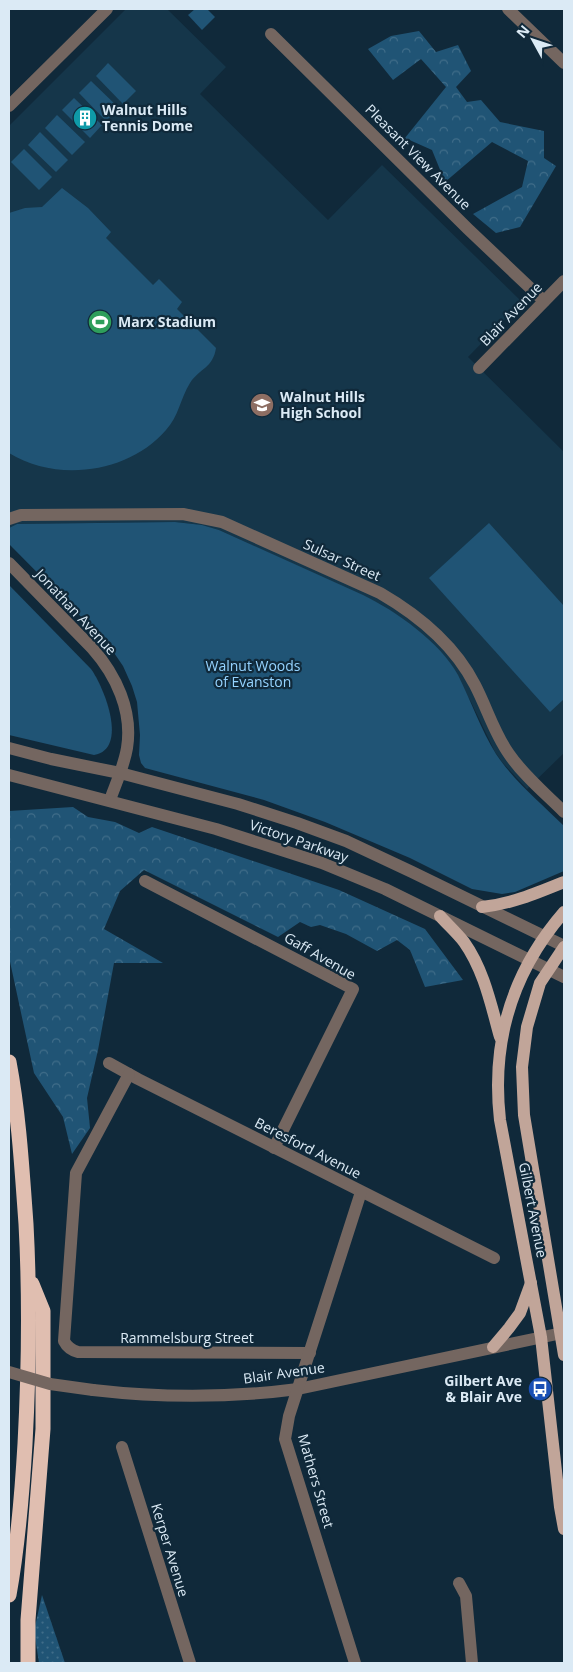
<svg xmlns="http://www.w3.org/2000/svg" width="573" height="1672" font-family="'Open Sans',sans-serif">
  <defs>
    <pattern id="grass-dots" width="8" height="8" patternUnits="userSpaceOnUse" patternTransform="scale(1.25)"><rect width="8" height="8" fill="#205475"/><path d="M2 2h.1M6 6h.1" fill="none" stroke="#406d89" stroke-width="1.8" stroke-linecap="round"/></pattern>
    <pattern id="forest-crowns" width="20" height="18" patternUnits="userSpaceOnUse" patternTransform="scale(1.25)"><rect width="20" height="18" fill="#205475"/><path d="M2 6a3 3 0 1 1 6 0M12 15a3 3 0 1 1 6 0" fill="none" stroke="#406d89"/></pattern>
  </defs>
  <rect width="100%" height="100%" fill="#10293a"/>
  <path fill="#15364a" d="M126,9H167L226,67L200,94L328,220L382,165L522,302L468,357L564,452V753L527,789L502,762L495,752L471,702L447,661L415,629L382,605L219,530L202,525L175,522L17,524L9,528V126Z"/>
  <path fill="url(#grass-dots)" d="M42,1595L65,1663H39L34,1631Z"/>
  <g fill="url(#forest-crowns)">
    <path d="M419,31L436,52L458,45L471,71L456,87L467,102L481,100L500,122L544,131V158L556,166L520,227L496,233L473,214L522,187L528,161L492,142L445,182L432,150L405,138L446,87L421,59L393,80L368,49L391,36Z"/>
    <path d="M73,807L88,817L115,822L139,833L152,827L339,890L425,929L463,980L425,987L410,950L397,940L377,951L346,934L320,925L311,927L300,922L278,937L144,870L120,891L104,929L163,963H114L98,1050L87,1098L90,1128L72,1154L63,1117L34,1073L9,957V811Z"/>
  </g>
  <g fill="#205475">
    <path d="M195,9H207L215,17L202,30L188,15Z"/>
    <path d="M108,63L136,91L123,104L96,76Z"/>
    <path d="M91,81L119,108L106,121L79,93Z"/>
    <path d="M74,98L102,125L90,138L62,110Z"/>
    <path d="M57,115L85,142L72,155L45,128Z"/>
    <path d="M40,132L68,160L56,172L28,145Z"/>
    <path d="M24,149L52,177L39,190L11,162Z"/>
    <path d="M62,188L88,208L111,232L106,238L153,285L159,279L182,302L177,309L216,348C213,368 200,368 190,383C180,399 179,416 166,430C129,473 57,483 9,453V213L25,208L42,207Z"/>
    <path d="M175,522L202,525L219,530L363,595C396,611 440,642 458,675C471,701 481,730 496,754C514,781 541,803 564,826V871L515,892L502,894L472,889L410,858L325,822L264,800L145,768L141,763L139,755L140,735L137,702L132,686L123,666L108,644L9,544V528L17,524Z"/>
    <path d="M489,523L564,606V699L550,712L429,578Z"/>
    <path d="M9,585L91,669C104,687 129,749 94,755L9,735Z"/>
  </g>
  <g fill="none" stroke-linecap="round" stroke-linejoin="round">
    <g stroke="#746660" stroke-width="12">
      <path d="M508,9L564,63"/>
      <path d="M271,34L468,229L544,301"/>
      <path d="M9,106L107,9"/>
      <path d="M479,368L564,281"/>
      <path d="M9,519L21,515L183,514L222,522L380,593C418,615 455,646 475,685C487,708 494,733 509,754C524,776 546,794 564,812"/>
      <path d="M9,563L92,648C116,675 133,711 127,748C124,766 116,783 110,800"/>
      <path d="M9,748L51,759L120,773L238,804L297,823L346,841L412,872L564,946"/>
      <path d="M9,775L216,829L322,863L385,889L564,977"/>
      <path d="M145,881L353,989L274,1148"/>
      <path d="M109,1063L138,1079L494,1258"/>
      <path d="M129,1074L76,1173L64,1341C67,1347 71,1350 78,1352L310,1353"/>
      <path d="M93,1390C162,1398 229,1398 298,1389L562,1333"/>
      <path d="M122,1447L190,1663"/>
      <path d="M459,1583L466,1596L472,1663"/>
      <path d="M355,1663L285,1439L289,1416L361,1192"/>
    </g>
    <g stroke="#c1a599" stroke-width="12">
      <path d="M482,907C511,904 537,893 564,882"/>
      <path d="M564,912C512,972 491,1041 500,1120L541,1337L560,1507L564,1529"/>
      <path d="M440,916C448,925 457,933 464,942C484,970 491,1005 500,1037"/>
      <path d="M564,947L540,983L527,1027L522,1067L524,1115L564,1355"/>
      <path d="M493,1347L509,1328L520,1313L531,1283"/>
    </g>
    <g stroke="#e0beb0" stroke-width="15">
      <path d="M9,1062C19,1115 22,1170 26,1224C30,1298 29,1370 25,1444C22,1495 18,1545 9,1595"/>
      <path d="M28,1663V1620L43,1429V1311L32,1284"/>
    </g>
    <path stroke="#746660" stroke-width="12" d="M9,1372L50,1384L93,1390"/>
  </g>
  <defs>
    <g id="building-disc" transform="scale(1.25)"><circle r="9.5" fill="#0f9aa8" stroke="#10293a"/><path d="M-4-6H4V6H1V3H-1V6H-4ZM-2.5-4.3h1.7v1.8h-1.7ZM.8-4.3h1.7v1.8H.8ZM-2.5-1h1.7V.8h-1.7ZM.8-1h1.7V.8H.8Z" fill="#fff"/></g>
    <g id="stadium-disc" transform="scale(1.25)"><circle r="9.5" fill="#2e9e5b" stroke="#10293a"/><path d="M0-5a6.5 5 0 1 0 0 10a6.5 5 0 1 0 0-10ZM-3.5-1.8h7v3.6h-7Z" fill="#fff"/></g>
    <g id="school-disc" transform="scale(1.25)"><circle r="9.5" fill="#8d6e63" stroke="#10293a"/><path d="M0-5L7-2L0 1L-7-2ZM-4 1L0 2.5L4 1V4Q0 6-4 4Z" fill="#fff"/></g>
    <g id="bus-disc" transform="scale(1.25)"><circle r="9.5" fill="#1a4fb4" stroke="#10293a"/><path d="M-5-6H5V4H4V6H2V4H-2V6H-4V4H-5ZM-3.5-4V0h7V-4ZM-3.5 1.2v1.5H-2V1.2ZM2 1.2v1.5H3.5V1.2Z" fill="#fff"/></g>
  </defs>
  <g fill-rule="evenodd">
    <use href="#building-disc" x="85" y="118"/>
    <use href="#stadium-disc" x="100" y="322"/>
    <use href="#school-disc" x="262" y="405"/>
    <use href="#bus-disc" x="540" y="1389"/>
  </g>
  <g text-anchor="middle" stroke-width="4.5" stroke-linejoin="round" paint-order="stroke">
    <g font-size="14" font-weight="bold" fill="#dbeaf5" stroke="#10293a" text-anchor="start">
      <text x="102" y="115">Walnut Hills<tspan x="102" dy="16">Tennis Dome</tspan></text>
      <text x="118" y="327">Marx Stadium</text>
      <text x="280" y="402">Walnut Hills<tspan x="280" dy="16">High School</tspan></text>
      <text x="522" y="1386" text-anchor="end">Gilbert Ave<tspan x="522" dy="16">&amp; Blair Ave</tspan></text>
    </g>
    <g font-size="14" fill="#dbeaf5" stroke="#10293a">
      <text transform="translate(418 157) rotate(45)" y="5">Pleasant View Avenue</text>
      <text transform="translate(511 314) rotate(-46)" y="5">Blair Avenue</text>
      <text transform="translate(342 560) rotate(24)" y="5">Sulsar Street</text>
      <text transform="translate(76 612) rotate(47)" y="5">Jonathan Avenue</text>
      <text transform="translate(299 841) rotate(19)" y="5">Victory Parkway</text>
      <text transform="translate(320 956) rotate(30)" y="5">Gaff Avenue</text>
      <text transform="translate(308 1148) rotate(27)" y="5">Beresford Avenue</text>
      <text transform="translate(533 1210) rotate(79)" y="5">Gilbert Avenue</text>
      <text x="187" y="1343">Rammelsburg Street</text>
      <text transform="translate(284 1373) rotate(-8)" y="5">Blair Avenue</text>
      <text transform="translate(316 1481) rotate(74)" y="5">Mathers Street</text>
      <text transform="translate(170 1550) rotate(73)" y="5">Kerper Avenue</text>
    </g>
    <g font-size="14" fill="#95d3ff" stroke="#10293a">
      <text x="253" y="671">Walnut Woods<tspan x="253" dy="16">of Evanston</tspan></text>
    </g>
  </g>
  <rect width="573" height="1672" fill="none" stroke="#dbeaf5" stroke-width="20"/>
  <g transform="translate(533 40) rotate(310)" stroke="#10293a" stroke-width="4" paint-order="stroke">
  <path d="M0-4L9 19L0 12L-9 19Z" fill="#dbeaf5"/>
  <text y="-8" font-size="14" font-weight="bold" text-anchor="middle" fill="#dbeaf5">N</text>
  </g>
</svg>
